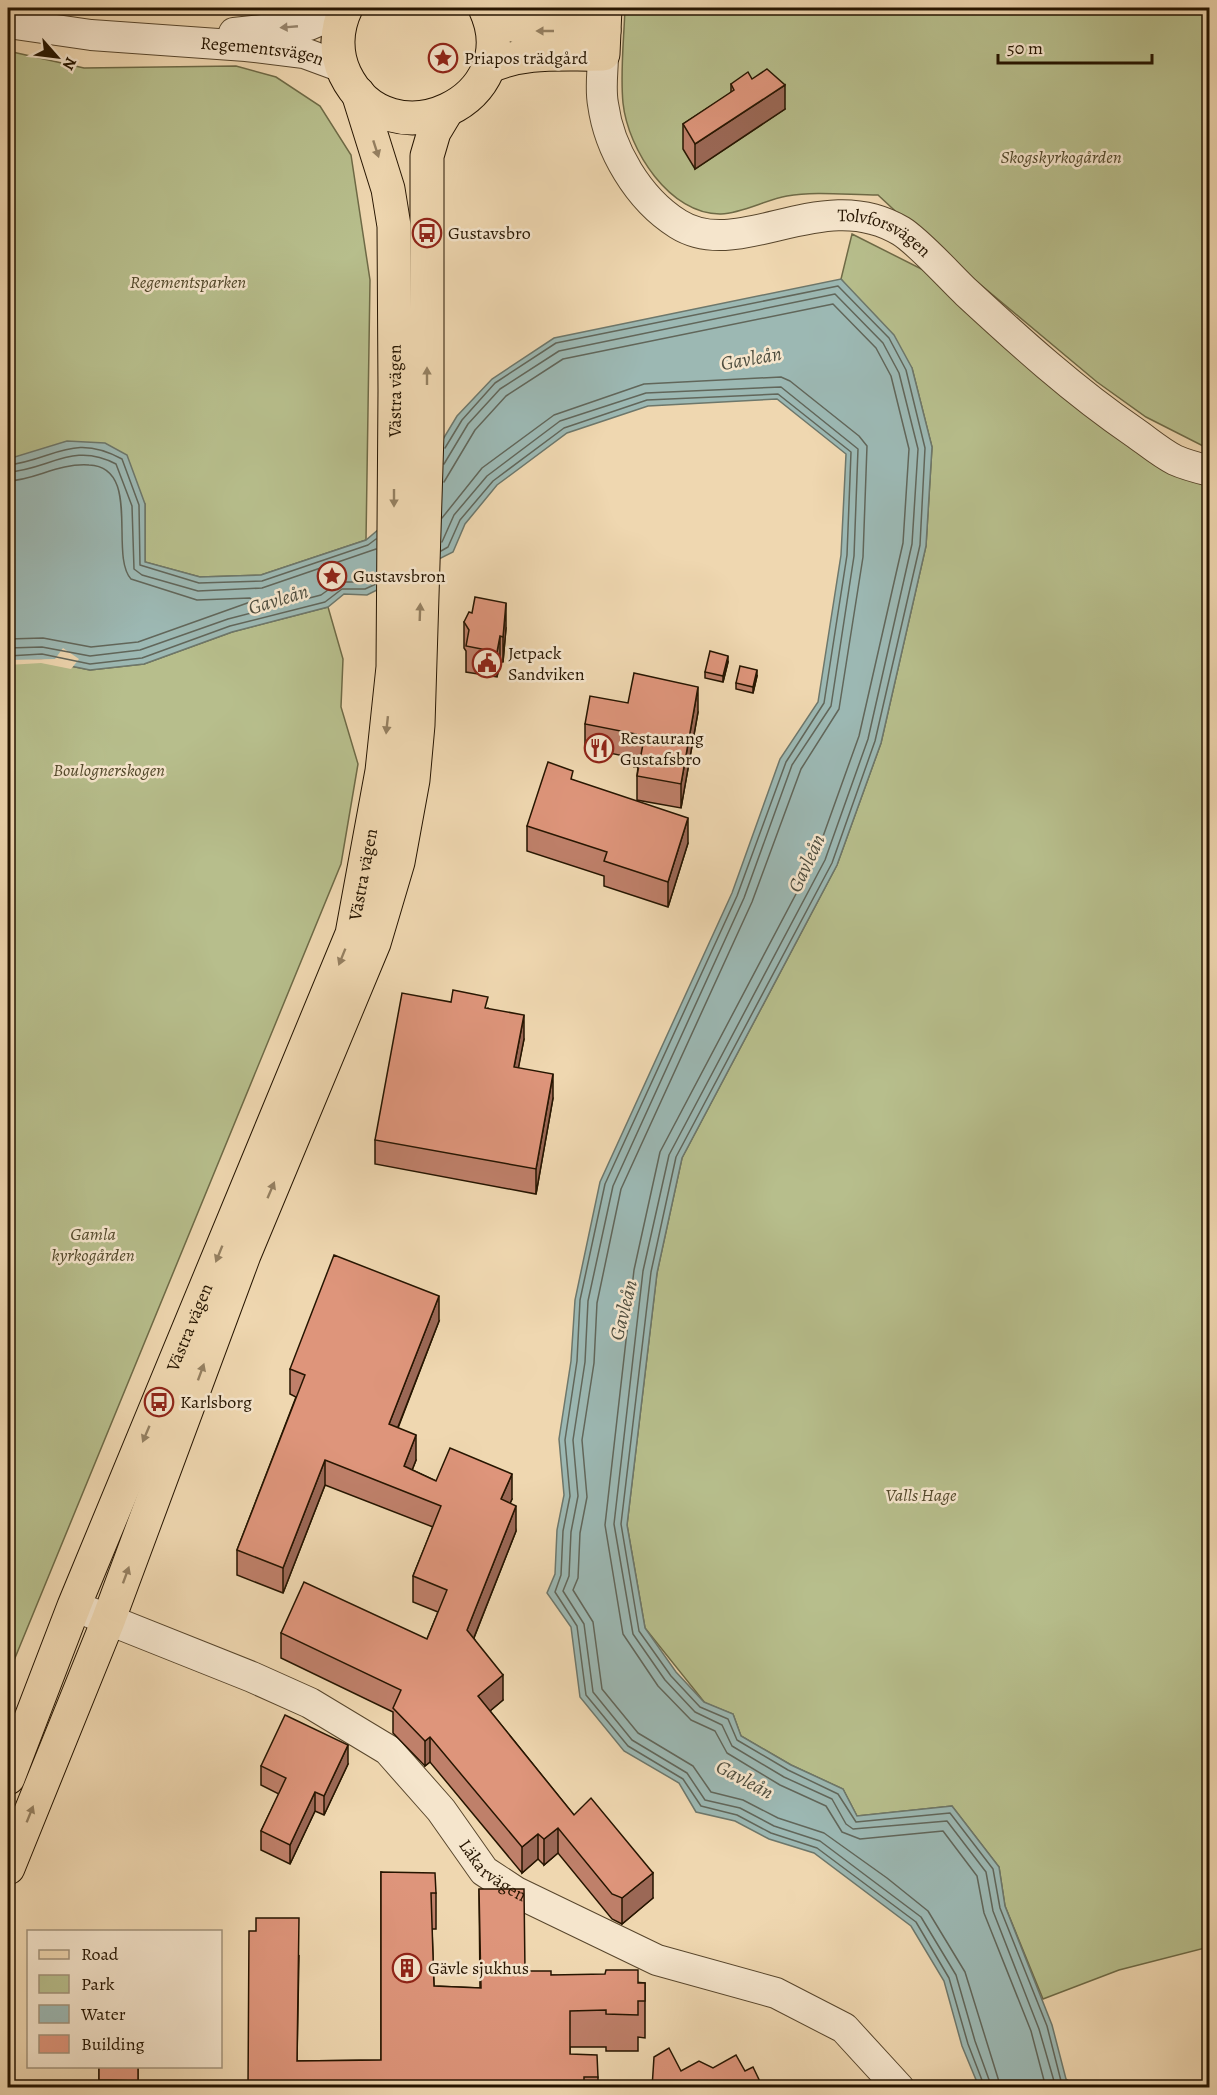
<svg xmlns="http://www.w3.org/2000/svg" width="1217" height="2095" font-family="Alegreya,serif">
  <rect width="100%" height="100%" fill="#efd7b0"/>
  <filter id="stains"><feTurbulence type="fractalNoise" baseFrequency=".00333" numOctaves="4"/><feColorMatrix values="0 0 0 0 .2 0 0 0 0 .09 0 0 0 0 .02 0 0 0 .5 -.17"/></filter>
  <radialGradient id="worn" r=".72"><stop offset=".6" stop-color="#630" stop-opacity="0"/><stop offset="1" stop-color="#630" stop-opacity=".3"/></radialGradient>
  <g fill="#b7be8c" stroke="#6e6a46" stroke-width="1.5">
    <path d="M625,8H1209V449L1146,417L1097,382L921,235L878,195C849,195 815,191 787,196C765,200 743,213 721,214C670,215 628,150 623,103C620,72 624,39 625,8Z"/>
    <path d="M8,51L84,68L236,66L276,77L320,106L351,155L370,280L366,540L261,575L200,577L145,562V504L8,459Z"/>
    <path d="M852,234L967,292L1209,471V1947L1119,1970L1043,1999L1005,1906L999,1867L952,1806L857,1816L843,1789L791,1765L741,1736L733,1714L705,1703L645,1628L627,1525L657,1273L682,1158L837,865L881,743L926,546L932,447L912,368L841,279Z"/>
    <path d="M328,607L343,659L341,707L358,764L341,864L8,1675V662L41,660L90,670L144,664L232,632Z"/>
  </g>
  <path fill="#9cb8b3" stroke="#6d776b" stroke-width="1.5" d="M841,279L894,335L912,368L932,447L926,546L881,743L837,865L682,1158L657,1273L627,1525L645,1628L676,1672L704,1702L733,1714L741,1736L791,1765L843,1789L857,1816L952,1806L999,1867L1005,1906L1052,2025L1066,2079L1078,2087H979L962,2046L944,1981L911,1926L814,1853L769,1839L735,1821L696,1812L679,1783L624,1751L580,1697L571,1627L547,1593L555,1574L557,1530L564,1495L559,1439L571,1361L575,1300L600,1182L732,893L780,759L818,702L841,555L846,454L777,399L648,406L567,433L497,485L465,524L453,552L367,595L344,594L328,607L232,632L144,664L90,670L41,660L8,662V459L67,441L105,443L127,455L145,504V562L200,577L261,575L366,540L399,512L457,416L492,379L554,338Z"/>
  <path fill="#efd7b0" d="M63,648L79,659L71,669L41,663L8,665V660L55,659Z"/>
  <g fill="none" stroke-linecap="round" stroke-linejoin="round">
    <g stroke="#61665a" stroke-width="1.5">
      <path d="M445,448L462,420L495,383L556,343L838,286L889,338L906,370L925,448L920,545L875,741L832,863L676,1157L651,1272L621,1524L639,1631L671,1676L700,1707L728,1719L737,1740L788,1770L838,1794L856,1822L950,1813L993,1869L1000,1908L1047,2026L1061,2081L1068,2088"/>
      <path d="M444,464L468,424L500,389L559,351L835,294L883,343L899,373L918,449L912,544L868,739L825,860L669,1155L643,1271L614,1524L633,1634L665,1680L695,1712L722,1725L732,1746L784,1777L832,1799L846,1824L853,1829L947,1821L986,1872L993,1911L1039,2029L1056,2088"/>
      <path d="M8,465C53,460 73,432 122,459L139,505L140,565L199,583L262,581L368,545L376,539"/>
      <path d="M8,472C48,470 73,441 116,464L132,506L134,569L142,575L198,591L262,588L376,549"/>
      <path d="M8,481C36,480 57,463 89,465C142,467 109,555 131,579L197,600L250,598L253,601L138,642L91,647L43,638L8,639"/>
      <path d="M444,482L475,430L506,396L563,359L833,304L876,348L891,376L909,449L903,543L859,736L816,856L660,1152L634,1270L605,1525L623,1634L658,1686L691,1720L715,1731L727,1753L780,1785L826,1806L842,1832L860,1839L943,1831L977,1876L984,1913L1031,2031L1046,2088"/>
      <path d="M442,518L482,468L554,415L644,384L781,377L790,381L859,436L867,446L863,557L839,709L801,769L752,902L621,1189L597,1303L594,1363L582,1440L587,1497L580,1533L578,1578L573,1590L593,1622L602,1689L638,1733L693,1766L711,1792L743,1800L778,1818L824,1833L887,1878L928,1911L965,1972L1001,2088"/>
      <path d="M442,542L454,515L487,476L560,421L646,393L781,387L858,449L854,556L831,706L792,765L744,898L613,1186L588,1301L585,1362L573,1440L578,1496L571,1532L569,1576L563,1591L584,1624L593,1692L632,1740L687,1773L705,1800L740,1808L774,1826L820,1841L921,1917L956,1975L975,2041L992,2088"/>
      <path d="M441,551L448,547L460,520L493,481L564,428L647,400L778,394L851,452L847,555L824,703L786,762L737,896L605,1184L580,1300L577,1361L565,1440L570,1496L563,1531L561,1575L555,1592L577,1626L586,1695L628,1746L683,1779L701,1806L737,1815L771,1833L817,1848L916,1922L949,1978L968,2044L985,2088"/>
      <path d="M8,648L42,647L90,656L140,650L228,619L321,595L339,582H363L376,576"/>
      <path d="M8,656L42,654L90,664L142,658L230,626L325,602L342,589H365L376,584"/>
    </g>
    <g stroke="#58462c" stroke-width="32">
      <g id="minor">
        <path id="s1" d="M8,23L91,35L246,46L304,53L342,67"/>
        <path d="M234,33L309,25L344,10"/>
        <path id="s2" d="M603,54C603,71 600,88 603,104C609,149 638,199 678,224C740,263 822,183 901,231C919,242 950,277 967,293C1020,342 1074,391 1134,432C1147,441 1161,453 1175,460C1186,465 1198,468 1210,471"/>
        <path id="s3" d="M74,1606L252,1677L310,1703L388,1750L441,1810L484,1871L516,1892L657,1960L776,1993L844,2028L899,2088"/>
      </g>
    </g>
    <g stroke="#261500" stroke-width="35">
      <g id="major">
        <path d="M346,8C336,29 335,53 345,74C389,165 528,100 485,8"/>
        <path d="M489,17C527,34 563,31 604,31"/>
        <path d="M488,67C525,50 563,55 603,54L605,8"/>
        <path id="s4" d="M8,1778L74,1606L352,934L382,771L393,667L395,391L394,226L388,189L358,93"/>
        <path d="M8,1868L108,1621L244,1255L374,943L398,862L413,780L418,725L427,434V156L434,132L446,112"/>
      </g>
    </g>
    <use href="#minor" stroke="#f5e5cc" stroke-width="30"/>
    <use href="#major" stroke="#efd7b0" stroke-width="33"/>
  </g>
  <g fill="#bf806a" stroke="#261500" stroke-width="1.5">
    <path d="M752,79L785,109L695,169L683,149V124L731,93V84Z"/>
    <path d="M464,622L506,628L503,662H500L497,677L466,672V651L464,648Z"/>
    <path d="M728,662L723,682L705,678V672Z"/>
    <path d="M757,676L753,693L736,689V683Z"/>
    <path d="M698,712L681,808L637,800V776L638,767H634V758L585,748V724Z"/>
    <path d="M573,780L688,843L668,907L604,886V876L527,851V826Z"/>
    <path d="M488,1008L524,1039L518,1068L553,1098L536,1194L375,1164V1140Z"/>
    <path d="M439,1321L398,1428L416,1460L412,1470L436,1481L512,1499L510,1503L516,1531L474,1638L503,1700L490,1711L574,1815L653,1898L622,1924L612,1919L558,1853L544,1865L538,1859L522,1873L430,1762L425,1766L393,1733V1712L281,1658V1633L427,1639L438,1612L413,1602V1576L433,1527L325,1485L283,1593L237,1575V1550L296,1397L290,1394V1369Z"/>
    <path d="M348,1764L324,1815L315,1811L290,1864L261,1850V1831L279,1794L261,1785V1766Z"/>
    <path d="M381,1872L436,1893V1929H432L434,1986L480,1988L479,1889L525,1971L551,1975L645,1983V2038L638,2037V2051H606V2047H570V2054L598,2077V2088H248L299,1955L297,2061L381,2060Z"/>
    <rect x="99" y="2067" width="39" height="21"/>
  </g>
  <g fill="#9b6856" stroke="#261500" stroke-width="1.5">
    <path d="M785,85V109L695,169V144Z"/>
    <path d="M506,603V628L503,662V637Z"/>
    <path d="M500,636V662L497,677V652Z"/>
    <path d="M728,656V662L723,682V676Z"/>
    <path d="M757,670V676L753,693V687Z"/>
    <path d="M698,687V712L681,808V784Z"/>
    <path d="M688,818V843L668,907V882Z"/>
    <path d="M524,1015V1039L514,1091V1067Z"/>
    <path d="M553,1074V1098L536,1194V1169Z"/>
    <path d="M439,1296V1321L389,1450V1424Z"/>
    <path d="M416,1435V1460L404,1491V1466Z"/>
    <path d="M325,1460V1485L283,1593V1568Z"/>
    <path d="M512,1474V1499L501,1524V1499Z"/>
    <path d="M516,1506V1531L467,1655V1630Z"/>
    <path d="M503,1675V1700L478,1721V1696Z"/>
    <path d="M430,1737V1762L425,1766V1741Z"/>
    <path d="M348,1745V1764L324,1815V1796Z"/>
    <path d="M315,1792V1811L290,1864V1845Z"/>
    <path d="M558,1828V1853L544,1865V1839Z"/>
    <path d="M538,1834V1859L522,1873V1847Z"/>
    <path d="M653,1873V1898L622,1924V1898Z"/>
  </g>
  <g fill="#de957b" stroke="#261500" stroke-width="1.5">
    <path d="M767,69L785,85L695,144L683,124L734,90L731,84L748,72L752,79Z"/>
    <path d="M475,597L506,603L503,637L500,636L497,652L466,646L469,630L464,622L469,612L472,613Z"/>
    <path d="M710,651L728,656L723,676L705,672Z"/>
    <path d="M740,666L757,670L753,687L736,683Z"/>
    <path d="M634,673L698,687L681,784L637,776L643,744L634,742L636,734L585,724L590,696L628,703Z"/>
    <path d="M548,762L573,771L571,779L688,818L668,882L604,861L607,852L527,826Z"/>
    <path d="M453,990L488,997L485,1008L524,1015L514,1067L553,1074L536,1169L375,1140L402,993L451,1002Z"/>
    <path d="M334,1255L439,1296L389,1424L416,1435L404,1466L436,1481L450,1448L512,1474L501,1499L516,1506L467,1630L503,1675L478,1696L574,1815L591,1798L653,1873L622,1898L612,1894L558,1828L544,1839L538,1834L522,1847L430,1737L425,1741L393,1708L401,1690L281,1633L304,1582L427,1639L447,1590L413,1576L441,1506L325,1460L283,1568L237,1550L305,1375L290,1369Z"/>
    <path d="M285,1715L348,1745L324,1796L315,1792L290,1845L261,1831L286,1778L261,1766Z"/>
    <path d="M381,1872L435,1873L436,1893H431L434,1986L481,1988L479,1889H524L525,1971H551V1975L605,1974L606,1970H638V1983H645V2001H638V2015L606,2014V2010L570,2011V2054L597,2055L598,2077H584V2088H248L249,1931H256V1918H299L297,2061L381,2060Z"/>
    <path d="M669,2048L681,2071L699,2061L713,2068L736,2055L745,2071L753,2067L763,2088H652L654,2057Z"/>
    <path d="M99,2067H138V2081L99,2080Z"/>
  </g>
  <defs><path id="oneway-solid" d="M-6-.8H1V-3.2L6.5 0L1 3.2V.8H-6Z" transform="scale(1.5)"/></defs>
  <use fill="#988770" href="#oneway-solid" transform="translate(289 27) rotate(175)"/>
  <g fill="#958061">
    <use href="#oneway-solid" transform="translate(545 31) rotate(-180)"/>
    <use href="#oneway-solid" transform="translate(376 149) rotate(72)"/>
    <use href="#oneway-solid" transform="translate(427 376) rotate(-90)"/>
    <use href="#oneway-solid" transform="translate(394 498) rotate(90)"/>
    <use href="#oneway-solid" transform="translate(420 612) rotate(-88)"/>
    <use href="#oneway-solid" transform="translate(387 725) rotate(96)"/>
    <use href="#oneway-solid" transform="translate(342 957) rotate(112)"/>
    <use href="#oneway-solid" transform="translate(271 1190) rotate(-67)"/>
    <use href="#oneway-solid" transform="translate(219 1254) rotate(112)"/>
    <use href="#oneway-solid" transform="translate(201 1372) rotate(-70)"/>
    <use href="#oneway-solid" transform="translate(146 1434) rotate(113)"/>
    <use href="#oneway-solid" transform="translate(126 1575) rotate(-70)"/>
    <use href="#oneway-solid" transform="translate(30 1814) rotate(-68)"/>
  </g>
  <defs>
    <g id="sight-ring" transform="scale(1.5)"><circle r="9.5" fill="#f5e5cc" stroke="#8f2418" stroke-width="1.5"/><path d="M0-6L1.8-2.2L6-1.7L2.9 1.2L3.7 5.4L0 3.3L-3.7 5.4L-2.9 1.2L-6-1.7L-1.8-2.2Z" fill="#8f2418"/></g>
    <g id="bus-ring" transform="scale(1.5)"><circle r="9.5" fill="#f5e5cc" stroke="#8f2418" stroke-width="1.5"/><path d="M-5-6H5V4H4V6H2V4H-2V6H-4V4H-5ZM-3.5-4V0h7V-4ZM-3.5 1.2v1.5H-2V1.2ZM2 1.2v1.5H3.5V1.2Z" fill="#8f2418"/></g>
    <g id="civic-ring" transform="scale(1.5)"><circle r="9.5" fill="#f5e5cc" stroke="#8f2418" stroke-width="1.5"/><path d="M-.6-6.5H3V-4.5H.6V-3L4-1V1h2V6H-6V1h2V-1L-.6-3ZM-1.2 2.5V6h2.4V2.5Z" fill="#8f2418"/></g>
    <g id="restaurant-ring" transform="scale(1.5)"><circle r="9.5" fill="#f5e5cc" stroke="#8f2418" stroke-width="1.5"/><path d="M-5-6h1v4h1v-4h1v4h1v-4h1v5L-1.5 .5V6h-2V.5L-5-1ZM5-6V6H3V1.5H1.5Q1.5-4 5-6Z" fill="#8f2418"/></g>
    <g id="building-ring" transform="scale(1.5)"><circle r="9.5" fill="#f5e5cc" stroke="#8f2418" stroke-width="1.5"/><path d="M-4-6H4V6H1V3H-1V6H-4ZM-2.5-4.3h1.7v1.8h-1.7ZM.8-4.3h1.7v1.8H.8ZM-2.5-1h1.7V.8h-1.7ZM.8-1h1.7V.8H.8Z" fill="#8f2418"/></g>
  </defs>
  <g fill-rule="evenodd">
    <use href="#sight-ring" x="443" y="58"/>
    <use href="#bus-ring" x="427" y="233"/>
    <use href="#sight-ring" x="332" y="576"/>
    <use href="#civic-ring" x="487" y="663"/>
    <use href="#restaurant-ring" x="599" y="748"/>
    <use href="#bus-ring" x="159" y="1402"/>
    <use href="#building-ring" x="407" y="1968"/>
  </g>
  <g text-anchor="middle" stroke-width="5" stroke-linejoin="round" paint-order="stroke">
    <g font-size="18" fill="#261500" stroke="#f5e5cc">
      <text dy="6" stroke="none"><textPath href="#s1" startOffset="256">Regementsvägen</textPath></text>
      <text dy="6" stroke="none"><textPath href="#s2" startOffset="410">Tolvforsvägen</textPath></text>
      <text dy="6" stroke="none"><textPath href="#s4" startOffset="1458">Västra vägen</textPath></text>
      <text dy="6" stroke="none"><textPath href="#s4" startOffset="972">Västra vägen</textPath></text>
      <text dy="6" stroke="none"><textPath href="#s4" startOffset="486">Västra vägen</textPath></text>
      <text dy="6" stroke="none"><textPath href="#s3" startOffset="507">Läkarvägen</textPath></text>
    </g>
    <g font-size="18" fill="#261500" stroke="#f5e5cc" text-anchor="start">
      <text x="464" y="64">Priapos trädgård</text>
      <text x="448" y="239">Gustavsbro</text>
      <text x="353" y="582">Gustavsbron</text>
      <text x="508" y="659">Jetpack<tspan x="508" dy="21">Sandviken</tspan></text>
      <text x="620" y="744">Restaurang<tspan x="620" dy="21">Gustafsbro</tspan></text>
      <text x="180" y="1408">Karlsborg</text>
      <text x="428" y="1974">Gävle sjukhus</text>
    </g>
    <g font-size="18" font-style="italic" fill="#52482a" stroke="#f5e5cc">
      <text x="1061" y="163">Skogskyrkogården</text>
      <text x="188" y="288">Regementsparken</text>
      <text x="109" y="776">Boulognerskogen</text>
      <text x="93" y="1240">Gamla<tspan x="93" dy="21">kyrkogården</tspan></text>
      <text x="921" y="1501">Valls Hage</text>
    </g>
    <g font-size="20" font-style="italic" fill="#4f4e3f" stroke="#f5e5cc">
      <text transform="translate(751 358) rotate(-10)" y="7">Gavleån</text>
      <text transform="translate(278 599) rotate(-17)" y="7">Gavleån</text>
      <text transform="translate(806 863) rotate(-65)" y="7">Gavleån</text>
      <text transform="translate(623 1310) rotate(-76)" y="7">Gavleån</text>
      <text transform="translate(745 1779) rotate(28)" y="7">Gavleån</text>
    </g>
  </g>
  <rect width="1217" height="2095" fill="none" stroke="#efd7b0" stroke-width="30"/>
  <rect x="9" y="9" width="1199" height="2077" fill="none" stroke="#261500" stroke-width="3"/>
  <rect x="15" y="15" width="1187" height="2065" fill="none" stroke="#261500" stroke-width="1.5"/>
  <rect x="27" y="1930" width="195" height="138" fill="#f5e5cc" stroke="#a2927a" stroke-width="1.5"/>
  <rect x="39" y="1950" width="30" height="9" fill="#efd7b0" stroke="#a2927a" stroke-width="1.5"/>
  <text x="81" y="1960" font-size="18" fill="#261500">Road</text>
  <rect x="39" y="1975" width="30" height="18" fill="#b7be8c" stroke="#a2927a" stroke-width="1.5"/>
  <text x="81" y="1990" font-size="18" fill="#261500">Park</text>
  <rect x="39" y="2005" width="30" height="18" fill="#9cb8b3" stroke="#a2927a" stroke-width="1.5"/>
  <text x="81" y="2020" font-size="18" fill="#261500">Water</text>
  <rect x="39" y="2035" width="30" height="18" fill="#de957b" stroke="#a2927a" stroke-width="1.5"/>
  <text x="81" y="2050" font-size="18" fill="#261500">Building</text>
  <g transform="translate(57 57) rotate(118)" stroke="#f5e5cc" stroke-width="4.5" paint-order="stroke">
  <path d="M0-4.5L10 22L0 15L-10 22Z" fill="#261500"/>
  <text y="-9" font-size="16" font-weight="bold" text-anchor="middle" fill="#261500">N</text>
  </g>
  <path d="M998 54v9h154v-9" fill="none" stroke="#261500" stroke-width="3"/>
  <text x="1007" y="54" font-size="18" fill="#261500" stroke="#f5e5cc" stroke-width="4.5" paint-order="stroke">50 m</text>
  <rect width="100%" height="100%" filter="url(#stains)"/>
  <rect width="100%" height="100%" fill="url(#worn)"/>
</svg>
